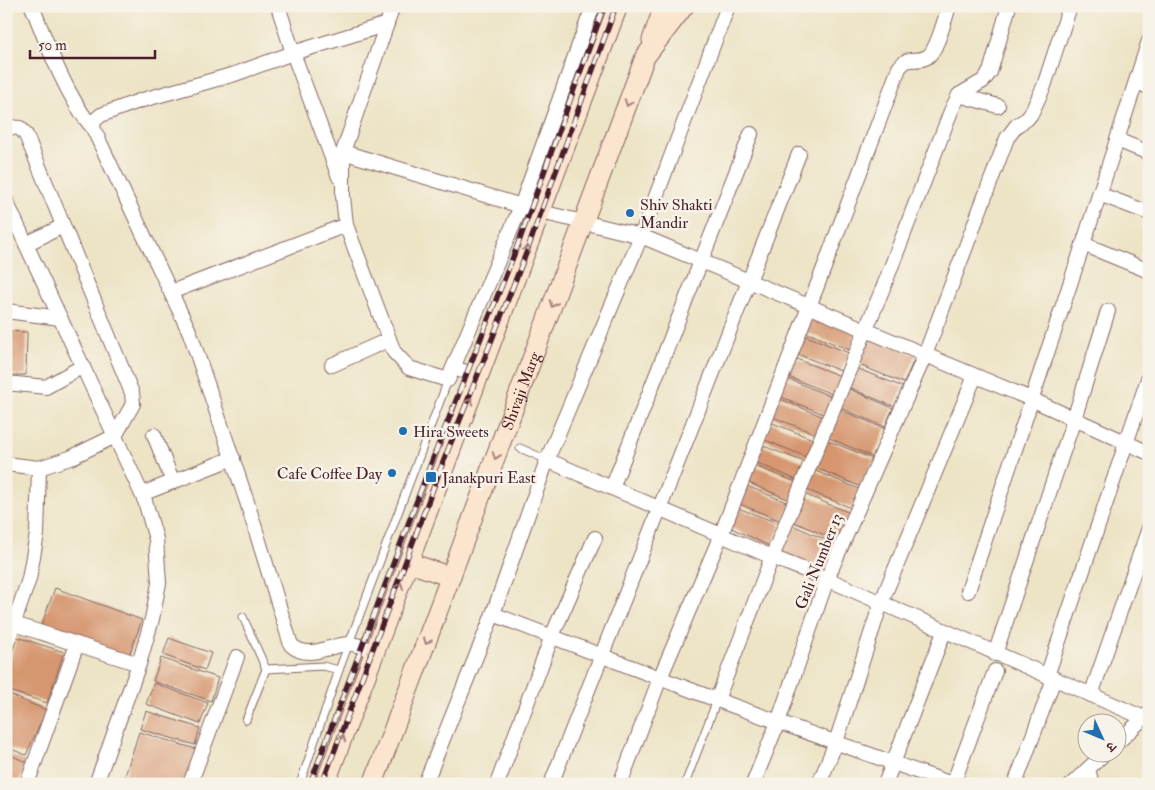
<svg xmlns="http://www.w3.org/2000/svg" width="1155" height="790" font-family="'IM FELL Double Pica','Noto Serif Devanagari',serif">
  <rect width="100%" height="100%" fill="#f7f3e8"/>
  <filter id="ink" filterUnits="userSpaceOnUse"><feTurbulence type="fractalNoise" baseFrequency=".02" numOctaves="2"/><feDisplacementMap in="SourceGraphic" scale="10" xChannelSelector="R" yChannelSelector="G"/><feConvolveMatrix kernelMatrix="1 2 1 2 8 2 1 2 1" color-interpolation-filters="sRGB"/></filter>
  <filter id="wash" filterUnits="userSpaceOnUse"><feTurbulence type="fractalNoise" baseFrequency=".0096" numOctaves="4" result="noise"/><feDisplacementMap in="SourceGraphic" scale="20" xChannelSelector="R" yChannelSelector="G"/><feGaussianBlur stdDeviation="1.12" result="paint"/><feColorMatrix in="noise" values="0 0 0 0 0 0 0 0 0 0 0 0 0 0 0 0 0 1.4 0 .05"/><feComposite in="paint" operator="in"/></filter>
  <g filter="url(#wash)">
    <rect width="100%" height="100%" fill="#ede4c6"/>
    <g id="blocks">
      <g fill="#d69670">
        <path d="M813,313L857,331L850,350L805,332Z"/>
        <path d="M6,331L27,332L26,375H6Z"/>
        <path d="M804,335L849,353L841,371L797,354Z"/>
        <path d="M871,336L916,355L904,383L859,365Z"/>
        <path d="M794,358L843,377L835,395L786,376Z"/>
        <path d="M856,368L903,387L895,407L848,387Z"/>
        <path d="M786,378L835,398L828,416L779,396Z"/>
        <path d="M847,388L893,408L885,427L839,407Z"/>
        <path d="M778,398L826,418L819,435L770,416Z"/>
        <path d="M839,409L885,429L873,457L827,437Z"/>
        <path d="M770,422L815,440L807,457L765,440Z"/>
        <path d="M827,440L873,459L861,487L814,467Z"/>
        <path d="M761,445L807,463L799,481L755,462Z"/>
        <path d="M755,466L799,483L792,501L747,482Z"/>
        <path d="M813,470L859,489L851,508L805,489Z"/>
        <path d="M742,484L791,504L783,522L735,502Z"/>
        <path d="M804,494L850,513L838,541L792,521Z"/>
        <path d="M735,507L781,524L772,547L727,526Z"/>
        <path d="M792,525L838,545L826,572L780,553Z"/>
        <path d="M55,588L142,620L128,658L41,626Z"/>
        <path d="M17,637L64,652L47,703L6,690V671Z"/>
        <path d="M169,638L211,653L205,670L163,655Z"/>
        <path d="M161,658L218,678L211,701L153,681Z"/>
        <path d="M154,683L208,703L200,724L146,704Z"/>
        <path d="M6,693L46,710L26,755L6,747Z"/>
        <path d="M146,711L200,728L195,745L140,729Z"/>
        <path d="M139,732L196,749L185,784H152L125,776Z"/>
        <path d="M6,753L28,763L18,784H6Z"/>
        <path d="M118,777L138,783L137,784H116Z"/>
      </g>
    </g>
  </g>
  <g filter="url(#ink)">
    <use href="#blocks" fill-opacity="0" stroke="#836461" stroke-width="1"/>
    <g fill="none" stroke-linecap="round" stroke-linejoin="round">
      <g stroke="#836461" stroke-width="9">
        <g id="lane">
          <path d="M520,448L547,460"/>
          <path d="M243,617L266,669"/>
          <path d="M246,720L266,669L323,666L339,670"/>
          <path d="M300,784L339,670L448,380"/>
          <path d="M685,784L717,700"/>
        </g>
      </g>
      <g stroke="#836461" stroke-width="16">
        <g id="street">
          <path d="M32,6C47,44 67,98 93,128L190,333L247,502L291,645C309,661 328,645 348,644C356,643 367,649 375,652"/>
          <path d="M278,6L293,53L339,177"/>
          <path d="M393,6L343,152V196L346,225L394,352L409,368L448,380L521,206L593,6"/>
          <path d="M1136,82L1149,87"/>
          <path d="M959,95L998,106"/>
          <path d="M6,128L10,127L20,128L26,135L132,393L133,404L115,436L70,458L39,468L6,464"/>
          <path d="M93,128L94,121L101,115L139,101L235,74L293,53L387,24"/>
          <path d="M1117,140L1149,153"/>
          <path d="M343,152L541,212L641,236L1031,399L1149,453"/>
          <path d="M1099,194L1149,213"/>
          <path d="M6,201L145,501L156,539L159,583L152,619L139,664L96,784"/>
          <path d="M26,244L63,226"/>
          <path d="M1083,244L1149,271"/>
          <path d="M171,292L346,225"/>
          <path d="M6,311L60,318"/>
          <path d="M332,365L388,340"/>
          <path d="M453,368L479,376"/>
          <path d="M6,383L46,387L83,366"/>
          <path d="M154,435L173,482"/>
          <path d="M547,460L772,557L827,579L1144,718"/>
          <path d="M612,488L751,134"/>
          <path d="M142,494L233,458"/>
          <path d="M968,591L1079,257L1149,41"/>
          <path d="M493,614L717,700L952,784"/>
          <path d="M14,624L139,664"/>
          <path d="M6,646L29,579L37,534L39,468"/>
          <path d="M995,654L1074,419L1108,311"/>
          <path d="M1047,676L1149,376"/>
          <path d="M1091,695L1149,528"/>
          <path d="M717,700L772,557L885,283L951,111L959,95L983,81L990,72L1009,6"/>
          <path d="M1118,742L1149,713"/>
          <path d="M1088,769L1092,784"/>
          <path d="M27,784L77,644"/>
          <path d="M190,784L237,657"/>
          <path d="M425,784L493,614L547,460L641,236L728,6"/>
          <path d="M497,784L552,636L595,538"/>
          <path d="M551,784L799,154"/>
          <path d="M620,784L660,678L721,535L827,260L899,68C909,54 915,64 927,57C937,51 945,18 949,6"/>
          <path d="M753,784L778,722L827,579L925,355L1007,138L1017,125L1027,119L1031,114L1044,86L1070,6"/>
          <path d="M819,784L836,742L881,603L975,376"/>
          <path d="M885,784L944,632"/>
          <path d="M953,784L995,671"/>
          <path d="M1015,784L1054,679"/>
          <path d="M1072,784L1106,752"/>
        </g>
      </g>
      <g stroke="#836461" stroke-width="21">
        <g id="secondary">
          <path d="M652,40L664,6"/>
          <path d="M410,563L451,577"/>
          <path d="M325,784L618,6"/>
          <path id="s1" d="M373,784L645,57L684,6"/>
        </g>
      </g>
      <use href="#lane" stroke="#fff" stroke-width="7"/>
      <use href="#street" stroke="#fff" stroke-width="14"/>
      <use href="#secondary" stroke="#fce5cf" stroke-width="19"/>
      <g stroke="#4a1f2b" stroke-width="5.5">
        <g id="rail">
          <path d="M310,784L430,466L517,247L604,6"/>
          <path d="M322,784L440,470L527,251L616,6"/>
        </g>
      </g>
      <use href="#rail" stroke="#f7f3e8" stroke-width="4" stroke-dasharray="11" stroke-linecap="butt"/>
    </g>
    <defs><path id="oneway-chevron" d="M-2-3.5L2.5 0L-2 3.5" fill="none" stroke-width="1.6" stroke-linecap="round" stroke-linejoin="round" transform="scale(1.25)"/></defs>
    <g stroke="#a3827d">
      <use href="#oneway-chevron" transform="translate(628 103) rotate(110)"/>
      <use href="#oneway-chevron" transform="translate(527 249) rotate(-69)"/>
      <use href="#oneway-chevron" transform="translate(553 304) rotate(110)"/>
      <use href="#oneway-chevron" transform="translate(470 401) rotate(-70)"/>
      <use href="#oneway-chevron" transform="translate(496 456) rotate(110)"/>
      <use href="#oneway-chevron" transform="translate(400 586) rotate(-69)"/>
      <use href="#oneway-chevron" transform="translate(427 641) rotate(111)"/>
      <use href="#oneway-chevron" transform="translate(342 738) rotate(-69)"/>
    </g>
  </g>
  <g fill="#1f6fb2" stroke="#f7f3e8" stroke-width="2">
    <circle cx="630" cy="213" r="5"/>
    <circle cx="403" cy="431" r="5"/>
    <circle cx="392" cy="473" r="5"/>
    <rect x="425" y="471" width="12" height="12" rx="2.5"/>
  </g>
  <g text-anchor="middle" stroke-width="5" stroke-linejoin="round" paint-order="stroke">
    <g font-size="16" fill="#4a1f2b" stroke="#f7f3e8" text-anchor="start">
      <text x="640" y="210">Shiv Shakti<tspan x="640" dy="18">Mandir</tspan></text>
      <text x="413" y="437">Hira Sweets</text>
      <text x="382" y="479" text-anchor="end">Cafe Coffee Day</text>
      <text x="442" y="483">Janakpuri East</text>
    </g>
    <g font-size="16" fill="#4a1f2b" stroke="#f7f3e8">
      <text dy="6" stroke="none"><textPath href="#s1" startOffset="420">Shivaji Marg</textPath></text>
      <text transform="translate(818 561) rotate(-68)" y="6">Gali Number 13</text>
    </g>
  </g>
  <rect width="1155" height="790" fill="none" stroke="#f7f3e8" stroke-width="25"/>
  <g transform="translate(1102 738) rotate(134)"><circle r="24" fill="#f7f3e8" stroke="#b29e9c"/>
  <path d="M0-4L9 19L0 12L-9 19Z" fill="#1f6fb2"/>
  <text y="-8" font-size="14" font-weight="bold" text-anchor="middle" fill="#4a1f2b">उ</text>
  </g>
  <path d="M30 50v8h125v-8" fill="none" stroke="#4a1f2b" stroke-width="2.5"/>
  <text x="38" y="50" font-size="15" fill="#4a1f2b" stroke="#f7f3e8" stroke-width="4" paint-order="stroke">50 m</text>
</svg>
